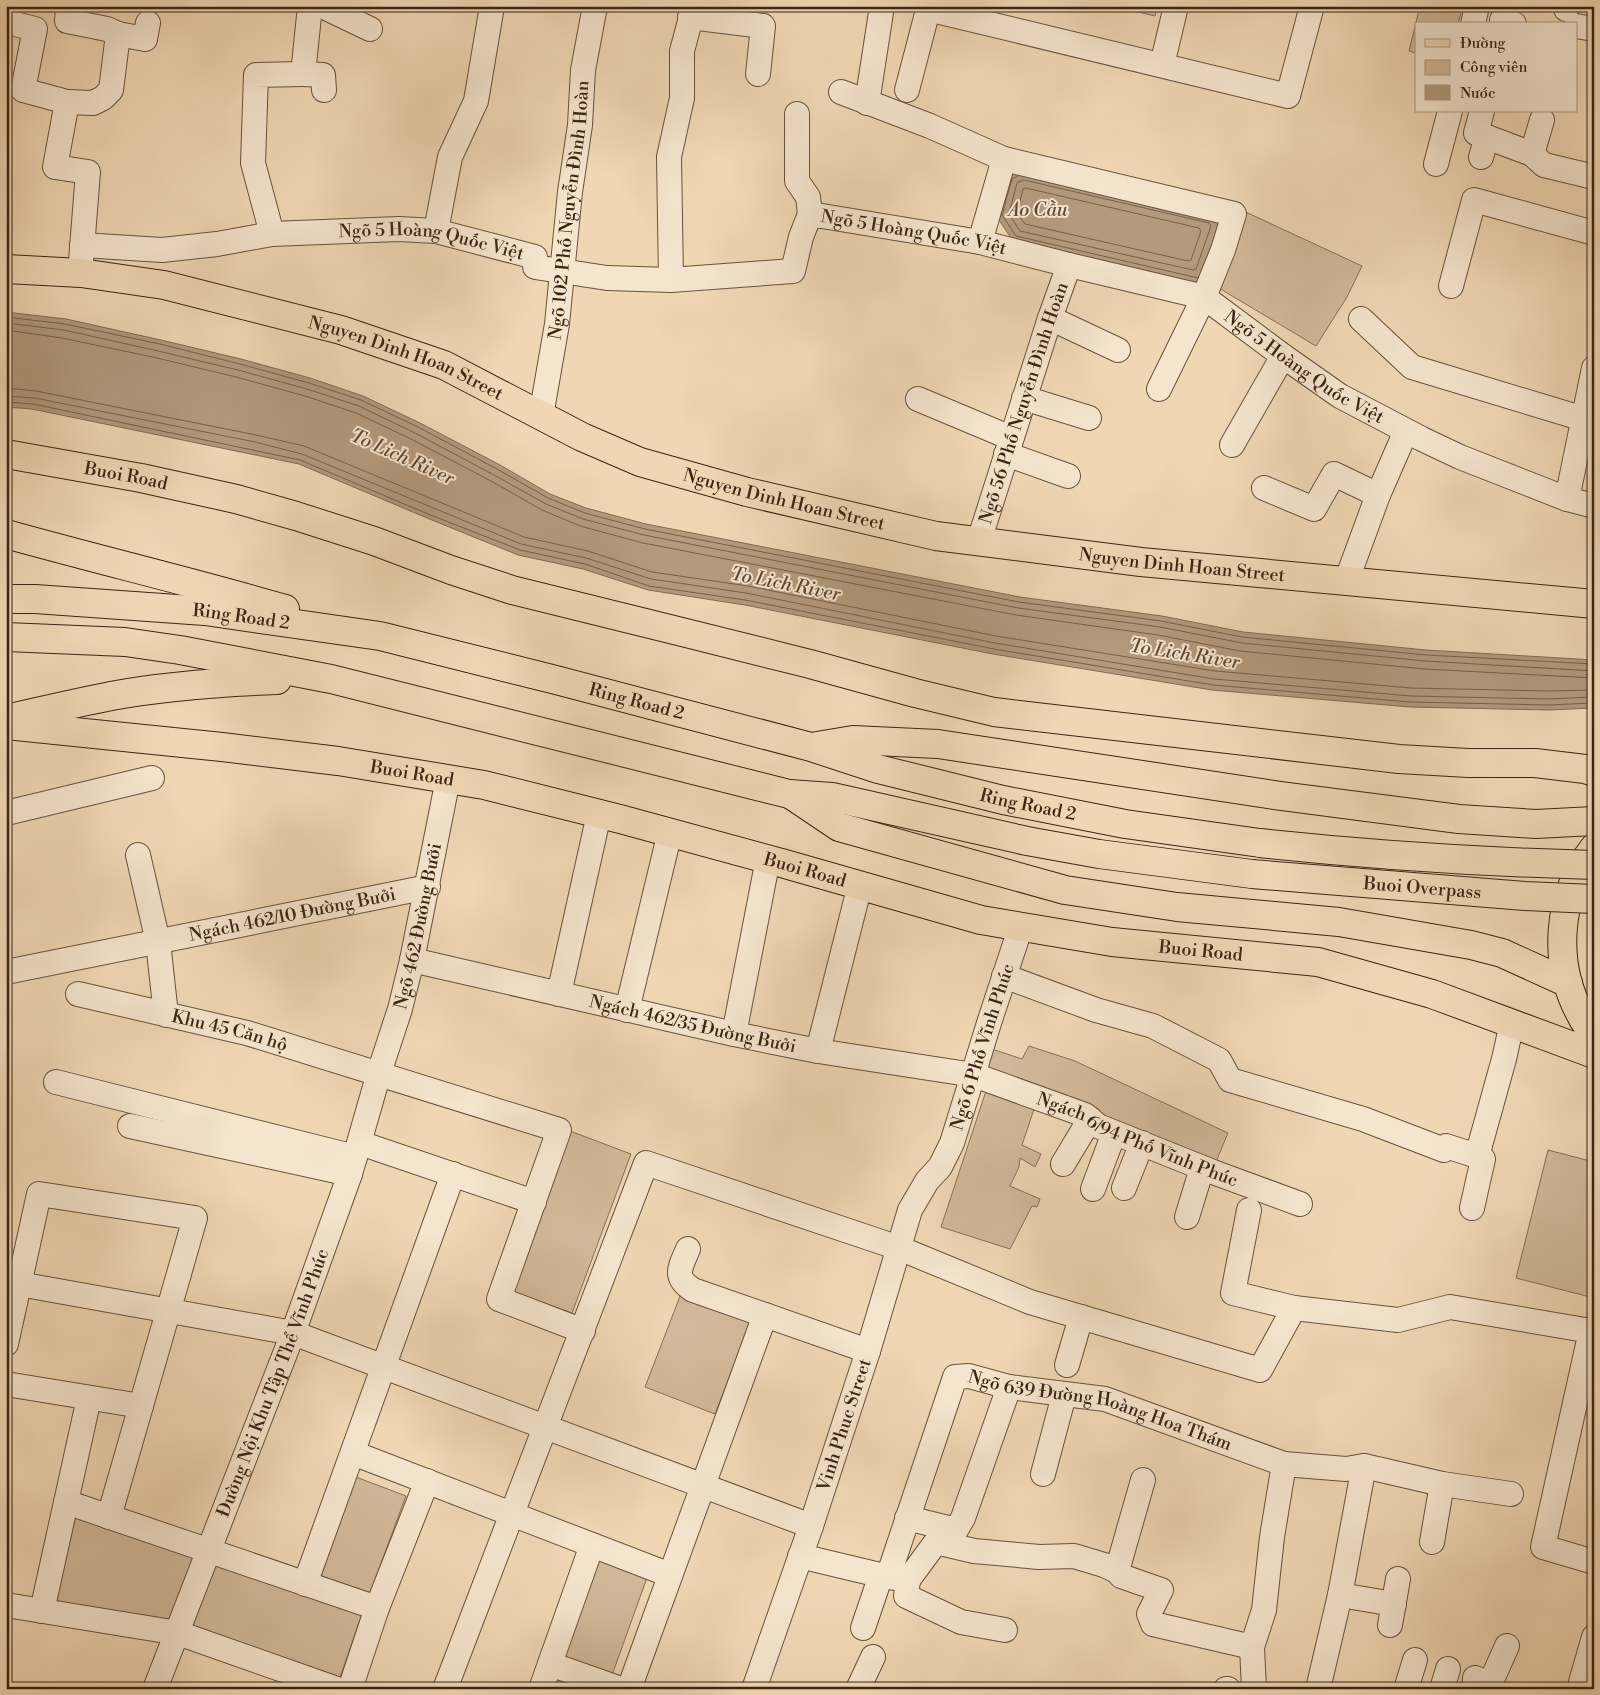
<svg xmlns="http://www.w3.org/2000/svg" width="1600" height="1695" font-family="'Libre Bodoni',serif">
  <rect width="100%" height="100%" fill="#f0d7b4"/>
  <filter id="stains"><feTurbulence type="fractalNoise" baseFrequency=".004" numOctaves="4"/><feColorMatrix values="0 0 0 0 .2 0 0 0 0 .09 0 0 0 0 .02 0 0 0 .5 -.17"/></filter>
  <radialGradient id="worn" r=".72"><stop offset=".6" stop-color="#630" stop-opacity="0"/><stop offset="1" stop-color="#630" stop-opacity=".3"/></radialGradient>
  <g fill="#d1b999" stroke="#866f56">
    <path d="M1113,6H1157L1155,16Z"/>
    <path d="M1420,6H1463L1458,24H1416V53L1409,51Z"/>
    <path d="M1237,208L1362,266L1347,297L1316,346L1212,284Z"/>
    <path d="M1594,909V970C1588,950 1589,929 1594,909Z"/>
    <path d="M1029,1046L1075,1061L1228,1133L1215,1164L987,1069L992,1049L1022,1059Z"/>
    <path d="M988,1085L1036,1103L1022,1145L1041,1154L1035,1167L1020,1158L1019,1167L1010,1186L1040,1199L1037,1207L1032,1206L1010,1249L941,1227Z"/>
    <path d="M570,1131L631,1154L572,1313L511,1291Z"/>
    <path d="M1548,1150L1594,1162V1298L1516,1278Z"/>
    <path d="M682,1291L752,1319L715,1414L645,1387Z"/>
    <path d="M356,1477L406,1496L368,1598L318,1580Z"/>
    <path d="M70,1515L200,1557L169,1637L50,1611Z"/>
    <path d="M597,1557L648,1575L612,1675L562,1657Z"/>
    <path d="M214,1562L362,1614L336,1689L186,1641Z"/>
  </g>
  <g fill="#b29a7d" stroke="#826b53">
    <path d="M1023,168L1223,220L1202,284L1013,241L997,217L1008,175Z"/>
    <path d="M6,312L66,319L161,340L241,359L310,378L363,396L420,423L500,465L550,494L586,508L646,524L1020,597L1162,616L1243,632L1426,650L1594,660V708L1548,710L1410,707L1212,690L993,654L745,605L648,590L583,569L518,555L427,518L299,464L32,409L6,407Z"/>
  </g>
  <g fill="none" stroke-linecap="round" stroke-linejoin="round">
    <g stroke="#766048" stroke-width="1">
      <path d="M1018,176L1012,179L1002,215L1016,236L1198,278"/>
      <path d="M1024,180L1209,223L1211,226L1196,269L1193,270L1020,231L1009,214L1017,183Z"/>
      <path d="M1026,188L1199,228L1201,231L1191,260L1188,261L1025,224L1017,213L1023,189Z"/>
      <path d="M6,317L65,324L160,344L240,364L309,383L361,400L418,427L497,469L548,498L585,513L645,529L1019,602L1161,621L1242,637L1426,655L1594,664"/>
      <path d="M6,323L64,330L158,351L238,370L307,389L359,406L415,433L494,475L546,504L583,519L644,535L1018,608L1160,627L1242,643L1425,661L1594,671"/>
      <path d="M6,330L62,338L157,358L236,377L305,396L356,413L411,439L491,481L542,510L580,526L643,543L1016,615L1158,635L1240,651L1425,669L1594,678"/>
      <path d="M6,388L36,391L256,435L304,446L524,537L588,551L652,572L748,586L996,636L1215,671L1411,688L1548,691L1594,690"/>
      <path d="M6,396L35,398L255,442L302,454L521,544L586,558L651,579L746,593L995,643L1214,679L1411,696L1548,699L1594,697"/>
      <path d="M6,402L33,404L300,460L428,514L520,550L585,564L649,586L745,600L994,649L1213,685L1410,702L1548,705L1594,703"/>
    </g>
    <g stroke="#68523b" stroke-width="26">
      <g id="minor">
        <path d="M9,6L7,22L35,29L23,90L67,102L55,167L88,172L81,261"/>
        <path d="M68,6L67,21L107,29L118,34"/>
        <path d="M322,6L370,29"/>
        <path d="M928,9L1288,96L1312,6"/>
        <path d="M1566,9V6"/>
        <path d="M690,17L763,26L758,74"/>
        <path d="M1502,20L1514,24"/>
        <path d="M1473,24L1477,6"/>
        <path d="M1576,26L1594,29"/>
        <path d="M1162,65L1176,6"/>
        <path d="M303,74L323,75L324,90"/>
        <path d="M907,90L929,6"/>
        <path d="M841,92L930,126L1004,159L980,242"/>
        <path d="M67,102L93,103L103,98L111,90L118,34L145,39L148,23"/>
        <path d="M867,103L882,6"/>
        <path d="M1482,111L1476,133L1532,154L1544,165L1594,177"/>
        <path d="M797,114V181L808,197L810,214"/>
        <path d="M1532,154L1542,120"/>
        <path d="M1481,157L1487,137"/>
        <path d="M1004,159L1234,214L1223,250L1204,297L1159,389"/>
        <path d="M1436,164L1450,111"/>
        <path d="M436,231L450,157L476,101L492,6"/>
        <path d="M272,234L253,163L256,75L303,74L310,6"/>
        <path id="s1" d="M82,245L162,250L217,244L272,234L399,229L436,231L535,257V267L607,278L671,280L793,271L801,237L810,214L980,242L1069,265L1204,297L1283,356L1340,396L1422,439L1460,457L1567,499L1594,506"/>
        <path d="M671,280L669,157L682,98V51L694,6"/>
        <path d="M1451,286L1474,200L1594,233"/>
        <path d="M1050,318L1118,350"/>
        <path d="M1361,319L1412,367L1584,419"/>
        <path d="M1024,398L1089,418"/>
        <path d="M918,399L1011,438"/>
        <path id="s2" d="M541,416L557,324L570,192L580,125L583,70L595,6"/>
        <path d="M1232,445L1283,356"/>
        <path d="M1006,454L1068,476"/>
        <path d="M1264,488L1314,509L1334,474L1378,495"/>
        <path d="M1567,499L1594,368"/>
        <path id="s3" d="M979,541L1050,318L1069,265"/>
        <path d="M1346,582L1378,495L1406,431"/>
        <path d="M6,813L152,778"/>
        <path d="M138,855L158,942L166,1015"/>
        <path id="s4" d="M412,960L734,1034L818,1051L974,1075L1085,1115L1098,1126L1213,1172L1300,1204"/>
        <path id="s5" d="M6,972L428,887"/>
        <path d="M1004,976L1096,1010L1153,1026L1219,1060L1230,1080L1363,1119L1444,1150L1446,1146L1477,1156"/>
        <path id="s6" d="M78,994L247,1033L559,1130L499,1299L583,1331"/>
        <path d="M559,994L599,814"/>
        <path d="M627,1010L670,832"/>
        <path d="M734,1034L768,859"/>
        <path d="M818,1051L860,885"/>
        <path d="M56,1082L355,1157"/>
        <path d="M130,1126L350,1174"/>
        <path d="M360,1143L534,1202"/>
        <path d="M1063,1164L1090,1119"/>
        <path d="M1124,1188L1142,1143"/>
        <path d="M1093,1189L1114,1133"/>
        <path d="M1472,1208L1483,1159L1477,1156L1504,1059L1512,1023"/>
        <path d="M1249,1210L1233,1293L1294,1308"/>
        <path d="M1187,1217L1202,1168"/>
        <path d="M688,1249C680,1268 673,1277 693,1290L868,1351"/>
        <path d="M19,1284L293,1333L811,1526"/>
        <path d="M1594,1332L1591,1331L1543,1547L1594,1562"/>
        <path d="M6,1344L39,1194L195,1218L109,1517"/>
        <path d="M1067,1365L1081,1317"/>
        <path d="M6,1384L141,1406"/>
        <path d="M353,1453L670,1575"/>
        <path d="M1043,1474L1064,1395"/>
        <path d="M1143,1480L1117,1571L1121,1576L1161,1590L1149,1614L1153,1624L1252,1647"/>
        <path d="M66,1502L377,1608"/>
        <path d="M907,1518L956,1530L963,1518L1009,1387"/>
        <path d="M1432,1542L1442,1484"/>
        <path d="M800,1556L888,1577L908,1580L936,1542L974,1551L1039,1557L1074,1556L1104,1565L1117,1571"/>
        <path id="s7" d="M888,1577L955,1377L969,1376L1009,1387L1105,1399L1284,1464L1346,1469L1364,1466L1442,1484L1511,1494"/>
        <path d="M908,1580L906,1596L961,1622L1005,1630"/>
        <path d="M305,1584L453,1174"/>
        <path d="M1340,1595L1394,1604"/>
        <path d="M6,1605L178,1633L337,1689"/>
        <path d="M42,1611L89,1398"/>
        <path d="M1390,1625L1398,1579"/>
        <path d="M863,1628L881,1575"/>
        <path d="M1594,1637L1581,1682L1594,1686"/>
        <path d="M550,1664L621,1689"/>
        <path id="s8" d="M155,1689L293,1333L350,1174L379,1073L400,1009L412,960L448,779"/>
        <path d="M350,1689L377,1608L427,1481"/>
        <path d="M445,1689L646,1163L899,1248L1030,1302L1260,1370L1294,1308L1398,1320L1450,1307L1591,1331"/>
        <path d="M541,1689L592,1545"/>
        <path d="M629,1689L765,1315"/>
        <path id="s9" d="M754,1689L811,1526L868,1351L910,1210L927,1181L940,1167L952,1143L989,1023L1021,926"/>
        <path d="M858,1689L873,1657"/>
        <path d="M1226,1689H1228"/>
        <path d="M1254,1689L1252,1647L1264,1610L1272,1537L1284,1464"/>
        <path d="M1318,1689L1340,1595L1364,1466"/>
        <path d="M1406,1689L1415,1660"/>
        <path d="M1442,1689L1448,1669"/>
        <path d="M1474,1689L1475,1678L1490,1684L1507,1646"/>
      </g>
    </g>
    <g stroke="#3b2513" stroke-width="30">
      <g id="major">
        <path id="s10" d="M6,269L81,273L164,285L341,330L444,365L582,437L640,462L747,492L936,536L1141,562L1594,604"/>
        <path id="s11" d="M6,454L141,478L236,499L296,516L374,541L451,570L512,590L682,632L810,664L915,693L994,712L1399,759L1468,763H1535L1585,769L1594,772"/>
        <path id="s12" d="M6,725L222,747L338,761L484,785L620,819L785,864L981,920L1112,942L1318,962L1432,994L1594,1054"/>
      </g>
    </g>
    <g stroke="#3b2513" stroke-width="30">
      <g id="highway">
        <path d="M6,534C99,560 192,582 285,609"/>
        <path id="s13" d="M6,599H35L205,611L380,636L556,680L811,747L878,769L1003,800L1125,824L1260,843"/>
        <path d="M6,637L125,642L180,650L331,679L789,794L832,797L1027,841L1099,854L1252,874"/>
        <path d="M6,719C41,711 76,703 111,696C165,686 221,682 277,680"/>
        <path d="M817,746L853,740L938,744L1281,796L1459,819L1536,824L1594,821"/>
        <path d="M790,794L839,827L1065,890L1177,907L1339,922L1471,945L1502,953L1568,983"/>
        <path d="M1594,848C1557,895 1552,963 1581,1015C1584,1022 1589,1028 1594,1034"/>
      </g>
    </g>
    <use href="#minor" stroke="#f5e5ce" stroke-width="24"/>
    <use href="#major" stroke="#f0d7b4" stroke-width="28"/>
    <use href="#highway" stroke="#f0d7b4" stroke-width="28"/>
    <g stroke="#3b2513" stroke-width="30" stroke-linecap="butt">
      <g id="highway-bridge">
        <path d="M1260,843C1371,855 1482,862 1594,865"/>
        <path id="s14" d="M1252,874L1525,896L1594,899"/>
      </g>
    </g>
    <use href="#highway-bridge" stroke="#f0d7b4" stroke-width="28"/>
  </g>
  <g text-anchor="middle" stroke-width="4" stroke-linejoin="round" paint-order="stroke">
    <g font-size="18" fill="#3b2513" stroke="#f5e5ce">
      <text dy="6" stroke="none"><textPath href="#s2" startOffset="208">Ngõ 102 Phố Nguyễn Đình Hoàn</textPath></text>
      <text dy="6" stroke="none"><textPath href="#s1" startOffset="892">Ngõ 5 Hoàng Quốc Việt</textPath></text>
      <text dy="6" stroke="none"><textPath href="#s1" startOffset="352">Ngõ 5 Hoàng Quốc Việt</textPath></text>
      <text dy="6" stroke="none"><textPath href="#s10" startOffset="412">Nguyen Dinh Hoan Street</textPath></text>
      <text dy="6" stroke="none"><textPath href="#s1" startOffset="1312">Ngõ 5 Hoàng Quốc Việt</textPath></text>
      <text dy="6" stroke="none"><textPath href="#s3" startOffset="145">Ngõ 56 Phố Nguyễn Đình Hoàn</textPath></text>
      <text dy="6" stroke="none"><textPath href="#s11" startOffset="122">Buoi Road</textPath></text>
      <text dy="6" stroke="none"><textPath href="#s10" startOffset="818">Nguyen Dinh Hoan Street</textPath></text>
      <text dy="6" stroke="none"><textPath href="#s10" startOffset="1222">Nguyen Dinh Hoan Street</textPath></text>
      <text dy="6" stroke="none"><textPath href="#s13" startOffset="236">Ring Road 2</textPath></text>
      <text dy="6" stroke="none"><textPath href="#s13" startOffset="641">Ring Road 2</textPath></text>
      <text dy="6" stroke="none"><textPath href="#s12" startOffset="409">Buoi Road</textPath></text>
      <text dy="6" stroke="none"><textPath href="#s13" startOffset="1046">Ring Road 2</textPath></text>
      <text dy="6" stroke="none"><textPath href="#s12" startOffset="814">Buoi Road</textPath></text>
      <text dy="6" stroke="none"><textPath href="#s14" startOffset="171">Buoi Overpass</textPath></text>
      <text dy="6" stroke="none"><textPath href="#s5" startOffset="292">Ngách 462/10 Đường Bưởi</textPath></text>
      <text dy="6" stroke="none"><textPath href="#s8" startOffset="808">Ngõ 462 Đường Bưởi</textPath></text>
      <text dy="6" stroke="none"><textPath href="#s12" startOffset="1219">Buoi Road</textPath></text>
      <text dy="6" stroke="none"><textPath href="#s4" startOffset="288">Ngách 462/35 Đường Bưởi</textPath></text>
      <text dy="6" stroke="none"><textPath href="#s6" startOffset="156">Khu 45 Căn hộ</textPath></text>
      <text dy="6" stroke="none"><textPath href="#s9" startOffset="684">Ngõ 6 Phố Vĩnh Phúc</textPath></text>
      <text dy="6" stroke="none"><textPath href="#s4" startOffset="750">Ngách 6/94 Phố Vĩnh Phúc</textPath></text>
      <text dy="6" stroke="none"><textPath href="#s8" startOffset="328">Đường Nội Khu Tập Thể Vĩnh Phúc</textPath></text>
      <text dy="6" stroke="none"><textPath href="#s7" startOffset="361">Ngõ 639 Đường Hoàng Hoa Thám</textPath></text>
      <text dy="6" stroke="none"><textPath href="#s9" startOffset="279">Vinh Phuc Street</textPath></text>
    </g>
    <g font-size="19" font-style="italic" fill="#5f4833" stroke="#f5e5ce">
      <text x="1038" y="216">Ao Cầu</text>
      <text transform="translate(403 456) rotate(24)" y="7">To Lich River</text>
      <text transform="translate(786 583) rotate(11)" y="7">To Lich River</text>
      <text transform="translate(1185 653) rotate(9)" y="7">To Lich River</text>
    </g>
  </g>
  <rect width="1600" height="1695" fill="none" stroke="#f0d7b4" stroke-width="25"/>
  <rect x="8" y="8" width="1585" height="1680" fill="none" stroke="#3b2513" stroke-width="2.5"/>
  <rect x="12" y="12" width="1575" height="1670" fill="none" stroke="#3b2513"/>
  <rect x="1415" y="22" width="162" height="90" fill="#f5e5ce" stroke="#ab9883"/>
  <rect x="1425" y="39" width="25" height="8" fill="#f0d7b4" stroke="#ab9883"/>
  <text x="1460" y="48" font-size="15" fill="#3b2513">Đường</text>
  <rect x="1425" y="60" width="25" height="15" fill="#d1b999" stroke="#ab9883"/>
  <text x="1460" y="72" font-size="15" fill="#3b2513">Công viên</text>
  <rect x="1425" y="85" width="25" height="15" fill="#b29a7d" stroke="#ab9883"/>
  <text x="1460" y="98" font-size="15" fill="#3b2513">Nước</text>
  <rect width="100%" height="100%" filter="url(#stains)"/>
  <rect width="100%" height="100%" fill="url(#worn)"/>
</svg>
